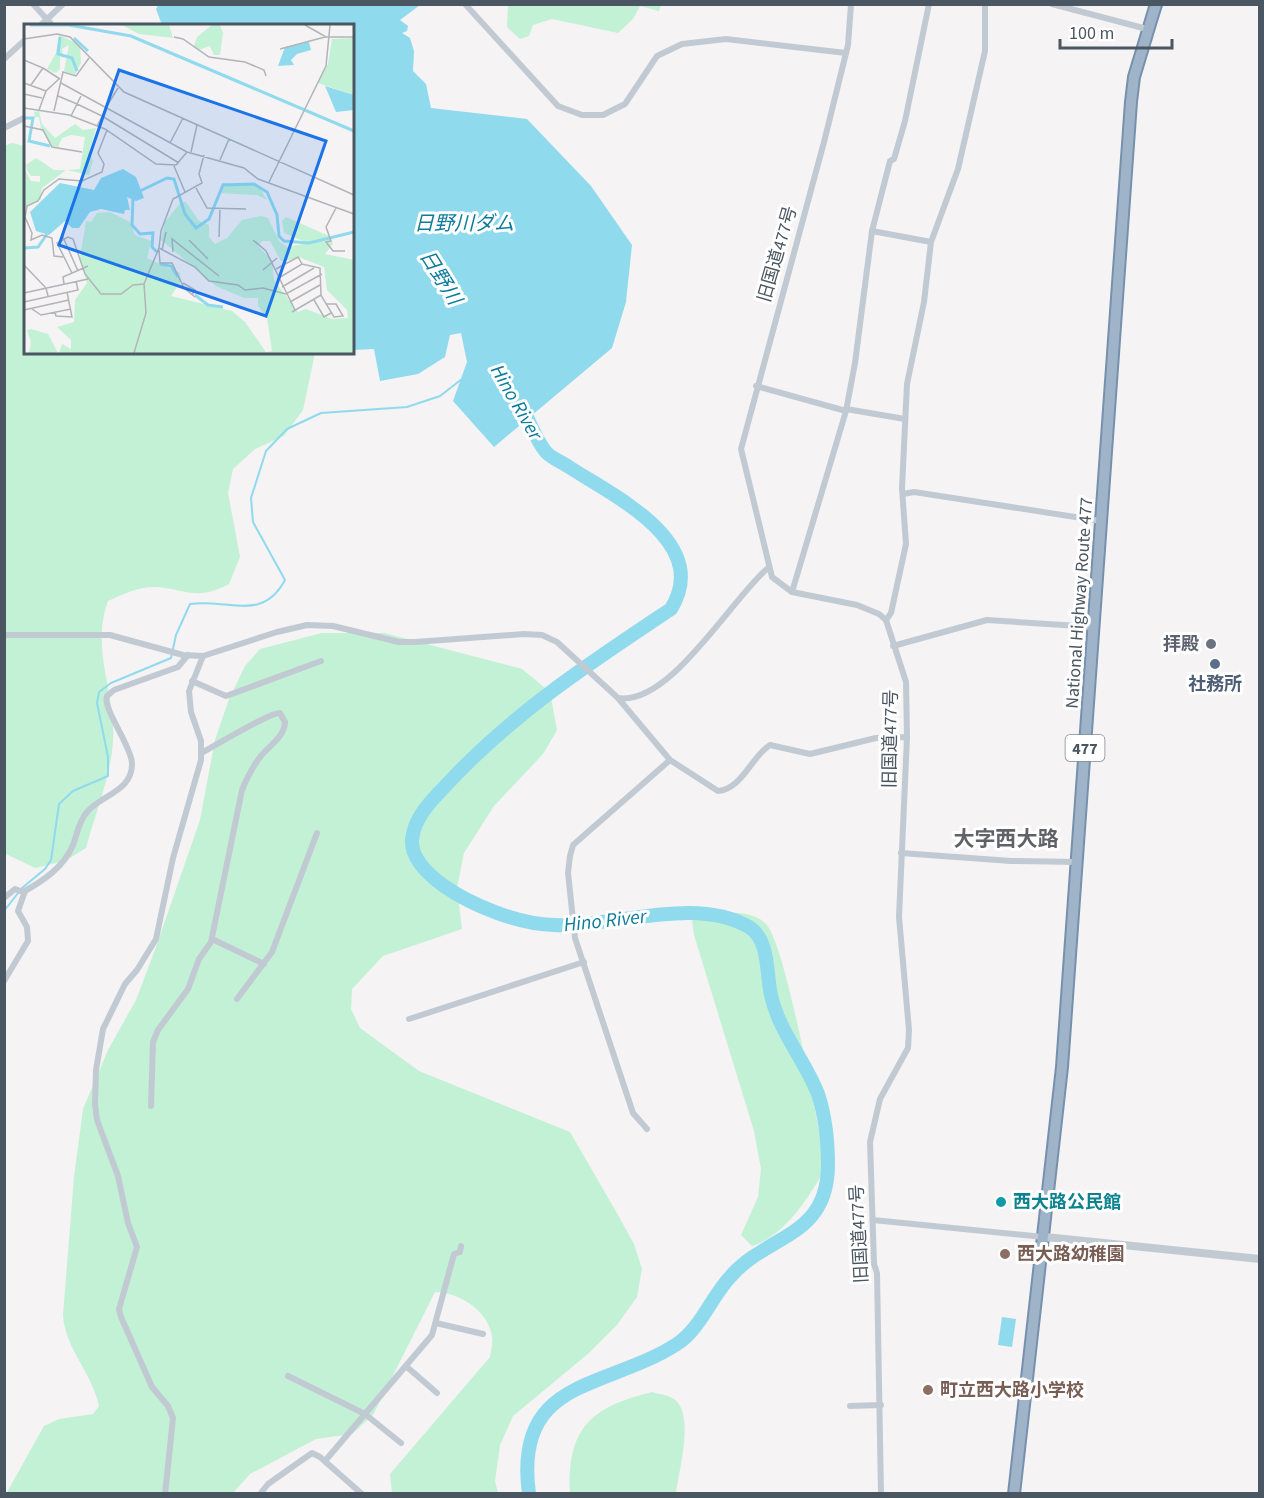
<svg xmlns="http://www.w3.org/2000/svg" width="1264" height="1498" font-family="'Source Sans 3','Noto Sans JP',sans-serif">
  <rect width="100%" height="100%" fill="#f5f3f3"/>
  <g fill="#c3f1d5">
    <path d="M508,5V4L661,5L659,11L640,6L633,19L618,33L552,19L533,25L529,36L520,39L507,27Z"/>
    <path d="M12,143L25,146L26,352L315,353L303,410L284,436L255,449L233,469L228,493L240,557L229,584C196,601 189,590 157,587C139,586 124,594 108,601C90,651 116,691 113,741C111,776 95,814 86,848L65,861L35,868L4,853V146Z"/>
    <path d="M322,633H384L522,669L550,692L557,730L543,754L494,806L464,853L457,888L462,929L383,956L352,989L351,1009L360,1028L419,1071L570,1132L618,1215L634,1244L642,1269L637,1297L617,1325L589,1353L513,1416L500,1445L495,1481L498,1493H392L390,1474L490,1357C491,1351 493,1343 492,1337C489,1311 459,1292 435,1292L373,1415L352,1434L316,1439L250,1474L233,1493L6,1494L44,1426L59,1419L93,1414L99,1406C92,1372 65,1349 63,1315L74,1177L83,1109L108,1050L136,1000L156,947L200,820L215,740L229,699L245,666L260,649Z"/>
    <path d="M704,912C724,913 750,909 765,923C786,941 818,1129 826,1167C809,1197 786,1235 752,1246L741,1235L758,1197L761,1169L754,1131L694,935L692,921Z"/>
    <path d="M652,1392C658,1394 669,1395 674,1399C695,1414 679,1471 676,1493H570C567,1429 590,1407 652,1392Z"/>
  </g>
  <g fill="#90daee">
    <path d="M159,4L420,5L400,20L408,26L407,31L402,33L410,38L414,51L413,71L426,84L431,108L527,119L591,186L632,245L626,302L612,348L494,447L453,401L467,362L461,333L450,335L445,357L418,374L380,381L374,349L353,350L352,26L162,25L156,9Z"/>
    <path d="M1002,1317L1016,1319L1012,1347L998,1345Z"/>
  </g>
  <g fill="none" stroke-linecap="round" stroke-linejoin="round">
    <g stroke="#90daee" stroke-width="2">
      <path d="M1157,20L1163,4"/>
      <path d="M4,911L22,888L45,869L51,860L59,804L73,791L108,776V757L97,703L99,692L111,683L171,658L176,635L190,604C227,598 262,623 285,580L253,522L251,498L266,451L287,429L321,413L407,407L440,396L462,379"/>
    </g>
    <path stroke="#90daee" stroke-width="14" d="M520,403C528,417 535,439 546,452C551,458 562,462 569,467C615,497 712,542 671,609C593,661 516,711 452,779C436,796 414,815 412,840C411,859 430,876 444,886C473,906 518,924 554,925C612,928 695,895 749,927C770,940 766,974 771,995C779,1032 805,1060 818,1094C826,1118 828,1141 828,1166C827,1238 768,1234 731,1276C711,1297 701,1328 677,1344C606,1390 513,1377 529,1494"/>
    <g stroke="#7690ad" stroke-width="14">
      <path id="trunk" d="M1014,1494L1062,1067L1131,102L1134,77L1156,4"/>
    </g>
    <g stroke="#c1cad2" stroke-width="6">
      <path d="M33,4L53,26"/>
      <path d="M465,4L558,106L582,115H603L625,104L657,56L682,44L726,39L846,53"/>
      <path d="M851,4L848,45L824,142L741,449L772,577L792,592L857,605L879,614L886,620L906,682L907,737L899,917L909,1030L908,1048L880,1099L870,1142L874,1264L877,1273L881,1494"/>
      <path d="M1052,4L1147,29"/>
      <path d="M40,26L63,4"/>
      <path d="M4,59L26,39"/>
      <path d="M4,128L26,117"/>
      <path d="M872,231L931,242"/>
      <path d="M756,386L846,411"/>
      <path d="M846,409L905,419"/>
      <path d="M903,494L914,492L1101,521"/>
      <path d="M792,592L846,411L855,363L872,231L890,161L894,159L905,121L929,4"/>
      <path d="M886,620L891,613L906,544L902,488L907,384L924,302L931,242L958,169L985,51V4"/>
      <path d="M4,635H110L183,655L203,656L277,632L307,625L333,626L399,642H415L524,634L542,635L557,642L618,698L670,760L718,791C742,789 752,756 770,745L810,754L876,738L907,737"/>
      <path d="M893,646L987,620L1094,627"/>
      <path d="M192,681L226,696L321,661"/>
      <path d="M618,698C670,706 731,599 768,568"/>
      <path d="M901,853L1011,861L1077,862"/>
      <path d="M4,898L15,889L23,892C43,881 64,867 73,845C77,834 79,821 87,812C101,795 133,791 132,763C131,745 102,708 107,696L114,690L178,667L188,655"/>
      <path d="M212,939L264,964"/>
      <path d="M4,981L28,941L27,927L18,911L25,891"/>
      <path d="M237,999L272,952L317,833"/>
      <path d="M409,1019L584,962"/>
      <path d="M151,1106L153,1042L158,1030L188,989L199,959L211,942L242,790C247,778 252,767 261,756C269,746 285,736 285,722L280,713C271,712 216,745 203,752"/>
      <path d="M647,1129L633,1113L575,938L568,873L570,856L573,845L670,760"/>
      <path d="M873,1220L1044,1237"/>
      <path d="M436,1323L483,1334"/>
      <path d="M407,1367L437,1393"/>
      <path d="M288,1376L365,1414L401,1443"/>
      <path d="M850,1406L881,1405"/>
      <path d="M325,1461L432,1335L454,1254L460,1252L461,1246"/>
      <path d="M165,1494L173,1418L168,1406L152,1387L121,1317L119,1309L137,1247L128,1223L118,1176L97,1120L95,1104L96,1070L103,1029L125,984L137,970L156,939L173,858L201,760V741L191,712L189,691L203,656"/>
      <path d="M260,1494L268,1484L312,1453L320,1457L362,1494"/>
    </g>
    <path stroke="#c1cad2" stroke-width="8" d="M1045,1237L1260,1259"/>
    <use href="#trunk" stroke="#9fb4c9" stroke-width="10"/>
  </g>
  <circle fill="#6b7280" stroke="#fff" stroke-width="2" cx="1211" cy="644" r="6"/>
  <circle fill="#5c6f8a" stroke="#fff" stroke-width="2" cx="1215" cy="664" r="6"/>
  <circle fill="#0f9aa8" stroke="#fff" stroke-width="2" cx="1001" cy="1202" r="6"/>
  <g fill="#8d6e63" stroke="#fff" stroke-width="2">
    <circle cx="1005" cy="1254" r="6"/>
    <circle cx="928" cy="1390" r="6"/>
  </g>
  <g text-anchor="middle" stroke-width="6" stroke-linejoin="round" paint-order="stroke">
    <rect fill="#fff" stroke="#808990" stroke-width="1.5" x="1065.5" y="735" width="39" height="26" rx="4.5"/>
    <g font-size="16" font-weight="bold" fill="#4a5661">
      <text x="1085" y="754">477</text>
    </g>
    <g font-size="18" fill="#4a5661" stroke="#fff">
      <text transform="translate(777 254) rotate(-74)" y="6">旧国道477号</text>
      <text transform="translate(1079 603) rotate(-86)" y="6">National Highway Route 477</text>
      <text transform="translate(890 739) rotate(-89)" y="6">旧国道477号</text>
      <text transform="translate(859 1234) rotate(-93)" y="6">旧国道477号</text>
    </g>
    <g font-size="18" font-weight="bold" fill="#5b616d" stroke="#fff" text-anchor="end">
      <text x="1199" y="650">拝殿</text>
    </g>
    <g font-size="18" font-weight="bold" fill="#4e5e75" stroke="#fff">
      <text x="1215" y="690">社務所</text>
    </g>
    <g font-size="18" font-weight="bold" fill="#0d838f" stroke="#fff" text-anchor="start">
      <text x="1013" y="1208">西大路公民館</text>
    </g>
    <g font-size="18" font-weight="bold" fill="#785e54" stroke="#fff" text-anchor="start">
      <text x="1017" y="1260">西大路幼稚園</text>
      <text x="940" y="1396">町立西大路小学校</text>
    </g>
    <g font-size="20" font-style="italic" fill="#0c7c9b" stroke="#fff">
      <text x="464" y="230">日野川ダム</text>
      <text transform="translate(441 277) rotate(58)" y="7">日野川</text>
      <text transform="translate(517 402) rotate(60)" y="7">Hino River</text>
      <text transform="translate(605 920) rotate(-6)" y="7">Hino River</text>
    </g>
    <g font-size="21" font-weight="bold" fill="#5f6368" stroke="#fff">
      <text x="1006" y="846">大字西大路</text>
    </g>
  </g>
  <g transform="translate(24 24)">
    <rect width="330" height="330" fill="#f5f3f3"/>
    <path d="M98,1H145L149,14L115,10ZM188,1H196L199,9L196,31H190L186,22L174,26L170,22L173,13ZM35,11L56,21L57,39L51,51L40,47L45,21L38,25L39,34L36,32V45L32,49L23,45L32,29ZM330,14V71L294,59L304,40L308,15ZM15,87L18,100L31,114L51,100L59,106L72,104L65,128L69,137L65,151L43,146L56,145L61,113L47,111L38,114L34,123L28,122L17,104L15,93H11L10,88ZM12,134L30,146H42L18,164L17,175L0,184V144L7,157L16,158V152H7L3,146L2,141ZM199,159L235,162L243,176L233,171L195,169ZM157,178H162L175,197L185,201V213L191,220L203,214L218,196L237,192L244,194L255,217L263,223L284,219L260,209L258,197L262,193L305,212L309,220L301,230L330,236V329H35L38,320L47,325V316L33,303L50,298L51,276L63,259L56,234L62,197L67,198L73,189L86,188L106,198L111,211L127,217L123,234L156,249L157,257L147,272L208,287L221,298L242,328L248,327L243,294L234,282V274H220L192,262L137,216L141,198ZM238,217H246L257,237L277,234L300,243L303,266L323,286L324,294L308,295L282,285L274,288L250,256L248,236L234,222ZM7,305L24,310L34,329H5L7,318L3,306Z" fill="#c3f1d5" fill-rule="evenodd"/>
    <path d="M285,18L287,26L273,30L267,36L270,41L254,42L261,23ZM301,62L330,71V86L312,88ZM99,145L112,153L120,174L112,177L103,173L106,186H101L100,190L77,185L66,188L55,204H48L41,197L25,211L12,207L6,188L36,159L70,166L77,154Z" fill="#90daee"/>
    <path fill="none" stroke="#90daee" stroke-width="3" d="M6,1H45L107,12L330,107M36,13L34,30L48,34L53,47M50,14L64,27M0,94H9L5,117L26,122M114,168L143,154L150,155L161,190L172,204L185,195L199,161L230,160L243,168L253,191L255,212L260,217L285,219L330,208M109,174L108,201L116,210L129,209L128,223L133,228M0,224L14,223L23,210M136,240L147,242L154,253M171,271L184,281L199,283"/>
    <path fill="none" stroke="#b1b4b9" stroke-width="1.5" d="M281,1L302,13H330M150,13L159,15L185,33L221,38L240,46L242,52M0,15L33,10L46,13L100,68L330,171M256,25L301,13M0,36L19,44L7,61M19,44L36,55M0,59L22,67M37,59L163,128M0,70L18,74M34,72L53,80M53,80L78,92M0,84L45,91L81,105L132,140L152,141L163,128M81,85L94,64M15,86L22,67L35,55M30,87L39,48L52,52L65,34M47,92L57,72M78,92L155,139M0,102L19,106L28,123L58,128M73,102L82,85M146,119L159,94M163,128L220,144L234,155L330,190M167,128L173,101M196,136L205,115M150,142L161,168M245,158L302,42L306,1M172,164L183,184L222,185M312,184L302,203L307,217L302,218L309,227H321M38,211L54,247M195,213L196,186M165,216L184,235M229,216L242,227L271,286M135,224L171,243L185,257L214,261L221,266L239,264L262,270L298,250M135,226L136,239H148L160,264L171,273M138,226L142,208M149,228L148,215L195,252M39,233L30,232L28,214L18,211L7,216L8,209L1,193L3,182L14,177L20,166L35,155L58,157L78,148L80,140L74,129L83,106M0,241L22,264L24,272M252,245L274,233L278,240M239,246L253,234M48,249L33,219L44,213L49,215L61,250L77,270H97L109,261L120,260M253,255L278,240L296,244L297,271L298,273L310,293L319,292L312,280H302M159,259L171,266L168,271M40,260L39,253L64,242M258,263L290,244M0,269L64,255M290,276L300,293L307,289M0,278L54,266L52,257M266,278L296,261M8,285L17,291L47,285M0,286L45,276M31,288L32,292L48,293L43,268M268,288L297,271M110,329L122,289L120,260L135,224L137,207L149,175L178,159L175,150L180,131"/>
    <path fill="#1a73e8" fill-opacity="0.15" stroke="#1a73e8" stroke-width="3" d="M95,46L302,117L242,292L35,221Z"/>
    <rect width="330" height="330" fill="none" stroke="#4a5661" stroke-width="3"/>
  </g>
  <rect width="1264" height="1498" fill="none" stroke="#4a5661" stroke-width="12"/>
  <path d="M1060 39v9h112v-9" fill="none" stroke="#4a5661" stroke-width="3"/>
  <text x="1069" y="39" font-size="18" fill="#4a5661" stroke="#ffffff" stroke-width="4.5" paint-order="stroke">100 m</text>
</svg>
